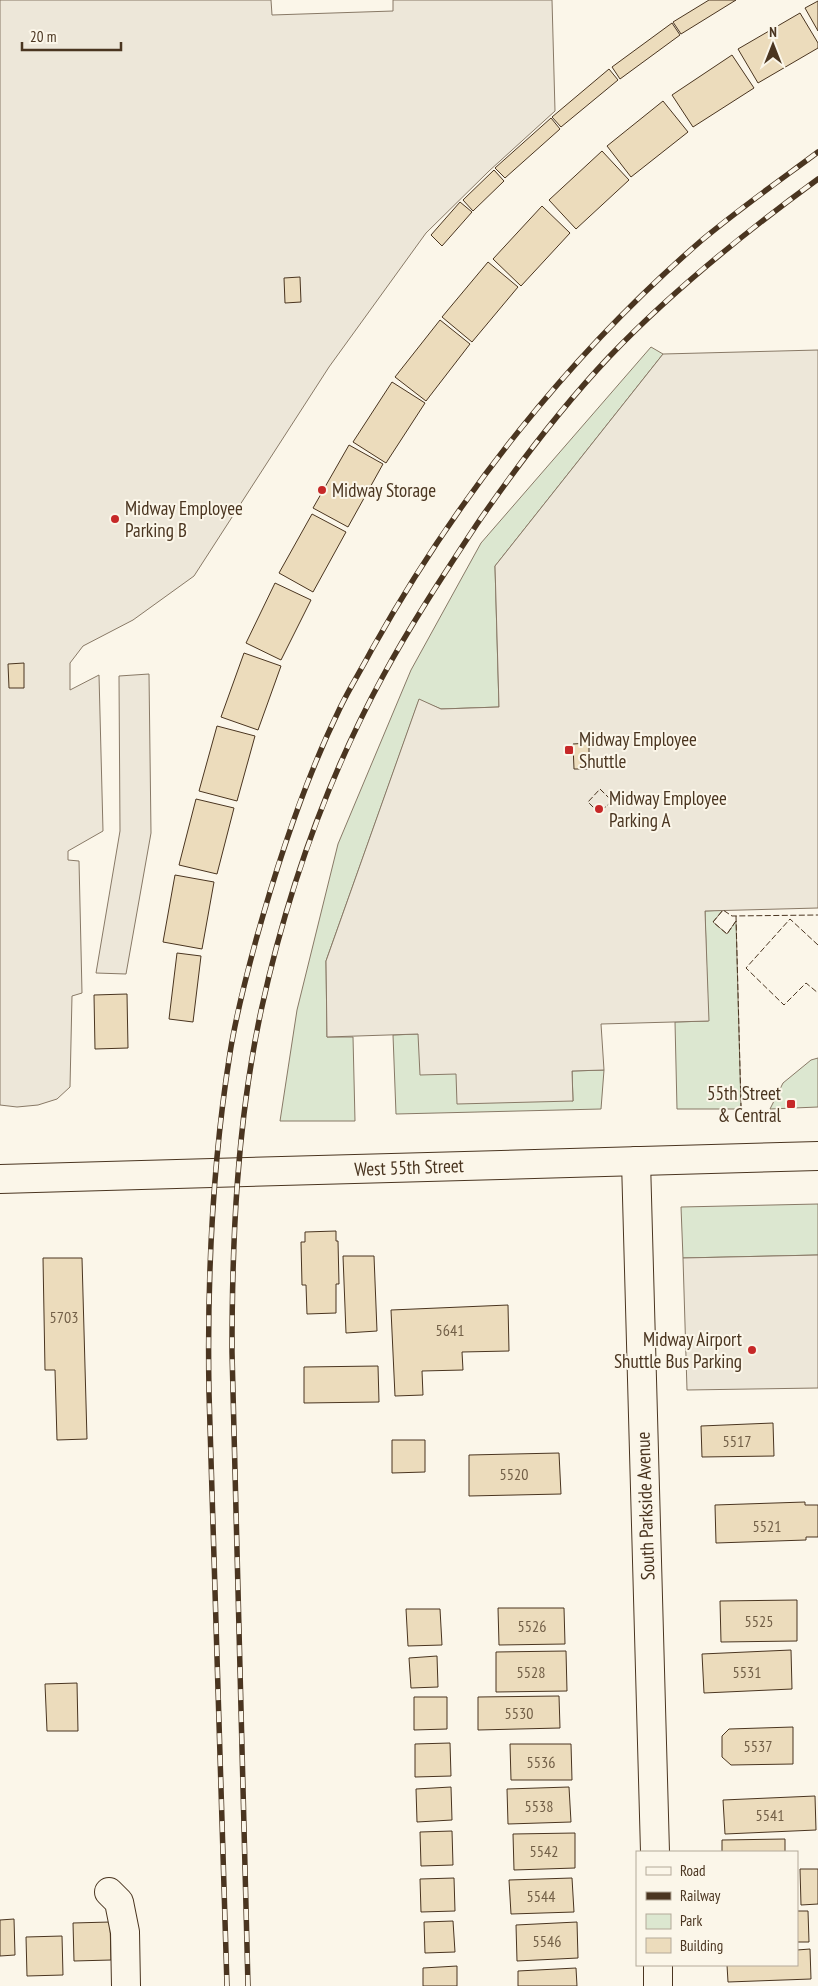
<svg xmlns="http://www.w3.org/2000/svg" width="818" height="1986" font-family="'PT Sans Narrow',sans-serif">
  <rect width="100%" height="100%" fill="#fbf6e9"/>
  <g fill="#dce7d0" stroke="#887966">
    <path d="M651,347L663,354L495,566L499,707L441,709L419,700L326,961L327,1037H353L355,1121H280L297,1010L338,844L411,670L481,543Z"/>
    <path d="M723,910L713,922L727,934L736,921L741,1109H677L675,1022L708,1021L705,911Z"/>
    <path d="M418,1034L456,1074L573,1101L572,1071L604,1070L601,1109L396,1114L393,1035Z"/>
    <path d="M818,1058V1107L770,1109L783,1083L811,1060Z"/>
    <path d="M818,1204V1255L683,1258L681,1207Z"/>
  </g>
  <g fill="#ede7d9" stroke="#887966">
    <path d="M0,0H271L272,15L393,11V0H552L555,111L489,171L426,233L329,367L194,576L133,620L83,646L70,663V690L99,675L103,831L68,851V860L79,861L82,993L72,996L70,1087L57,1099L38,1105L17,1107L0,1105Z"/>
    <path d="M818,350V908L705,911L709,1021L601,1024L604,1070L572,1071L573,1101L457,1104L456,1074L420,1075L418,1034L327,1037L326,961L419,699L441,709L499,707L495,566L663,354Z"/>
    <path d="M149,674L151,833L126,974L96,973L120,831L119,676Z"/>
    <path d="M818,1255V1388L687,1390L683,1258Z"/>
  </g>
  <g fill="#ecdcbc" stroke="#4a3520">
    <path d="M709,0H736L681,34L673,22Z"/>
    <path d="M818,1V31L805,8Z"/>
    <path d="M800,13L818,43V48L758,83L738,49Z"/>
    <path d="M672,23L680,35L620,79L612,67Z"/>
    <path d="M732,55L754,88L693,127L672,95Z"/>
    <path d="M609,69L618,80L561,127L552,117Z"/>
    <path d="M663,101L688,132L631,177L607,146Z"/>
    <path d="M551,118L560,129L505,178L495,168Z"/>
    <path d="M602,151L629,180L576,229L549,200Z"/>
    <path d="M494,170L504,181L473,211L463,200Z"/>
    <path d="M460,202L472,212L442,246L431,235Z"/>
    <path d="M542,206L570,233L521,286L493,259Z"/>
    <path d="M488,262L518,287L472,342L442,317Z"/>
    <path d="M300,277L301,302L285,303L284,278Z"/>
    <path d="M440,320L470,344L426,401L395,377Z"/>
    <path d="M392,382L425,403L386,463L353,442Z"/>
    <path d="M349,445L383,464L348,527L313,508Z"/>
    <path d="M312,514L346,532L313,592L279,573Z"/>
    <path d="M275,583L311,600L281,660L246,643Z"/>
    <path d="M244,653L281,666L258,730L221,717Z"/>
    <path d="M24,663V688H9L8,664Z"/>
    <path d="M217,726L255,736L237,801L199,791Z"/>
    <path d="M589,743V769H574L573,744Z"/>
    <path d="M196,799L234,808L217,874L179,865Z"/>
    <path d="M175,875L214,882L202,949L163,942Z"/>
    <path d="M177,953L201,956L193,1022L169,1019Z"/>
    <path d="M127,994L128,1048L95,1049L94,995Z"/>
    <path d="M336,1231V1241H338L339,1284H336V1313L307,1314L306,1285H302L301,1242H305V1232Z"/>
    <path d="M343,1256H374L377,1331L346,1333Z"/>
    <path d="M43,1258H82L87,1439L57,1440L55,1370H45Z"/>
    <path d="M508,1305L509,1351L462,1352L463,1370L422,1371L423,1395L395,1396L391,1310Z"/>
    <path d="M378,1366L379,1402L304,1403V1367Z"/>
    <path d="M773,1423L774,1456L702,1457L701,1426Z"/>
    <path d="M392,1440H425V1472L392,1473Z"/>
    <path d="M559,1453L561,1494L469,1496V1455Z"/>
    <path d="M805,1502V1505H818V1537H806V1540L716,1543L715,1505Z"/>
    <path d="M797,1600V1641L721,1642L720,1601Z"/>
    <path d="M498,1608H564L565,1644L499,1645Z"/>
    <path d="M406,1609H440L442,1645L408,1646Z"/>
    <path d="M791,1650L792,1689L704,1693L702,1654Z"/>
    <path d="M566,1651L567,1691L496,1692V1652Z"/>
    <path d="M437,1656L438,1687L411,1688L409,1658Z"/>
    <path d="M77,1683L78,1731H47L45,1684Z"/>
    <path d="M559,1696L560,1728L478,1730V1697Z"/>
    <path d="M414,1697H447V1729L414,1730Z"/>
    <path d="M793,1727V1764L731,1765L722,1757V1736L729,1729Z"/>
    <path d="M450,1743L451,1776L415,1777V1744Z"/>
    <path d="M510,1744H571L572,1780H511Z"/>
    <path d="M451,1787L452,1820L417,1822L416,1789Z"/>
    <path d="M569,1787L571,1822L508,1824L507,1789Z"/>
    <path d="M815,1796L816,1830L725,1834L723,1800Z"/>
    <path d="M452,1831L453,1865L421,1866L420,1832Z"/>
    <path d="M575,1833V1868L514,1870L513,1834Z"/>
    <path d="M785,1839V1852H722V1840Z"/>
    <path d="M800,1869H818V1904L801,1905Z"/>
    <path d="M454,1878L455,1911L421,1912L420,1879Z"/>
    <path d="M572,1878L574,1912L511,1914L509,1880Z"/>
    <path d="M797,1911H808L809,1942H797Z"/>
    <path d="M14,1919L15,1955L0,1956V1920Z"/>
    <path d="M453,1921L455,1952L425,1953L424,1922Z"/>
    <path d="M110,1922L111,1960L74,1961L73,1923Z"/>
    <path d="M577,1922L578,1958L517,1961L516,1925Z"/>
    <path d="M62,1936L63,1975L27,1976L26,1937Z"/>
    <path d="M810,1949L811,1979L728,1982L727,1965H797V1950Z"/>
    <path d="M457,1966V1986H423V1968Z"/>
    <path d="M576,1968L577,1986H518V1971Z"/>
  </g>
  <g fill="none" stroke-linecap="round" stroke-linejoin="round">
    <g stroke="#4a3520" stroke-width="30">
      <g id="minor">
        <path d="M636,1161L655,1852"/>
        <path d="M109,1892L119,1902L125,1932L126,1986"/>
        <path d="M658,1965V1986"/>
      </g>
    </g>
    <g stroke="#4a3520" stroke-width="30">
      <path id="secondary" d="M0,1179L818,1156"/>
    </g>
    <use href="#minor" stroke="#fbf6e9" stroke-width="28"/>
    <use href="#secondary" stroke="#fbf6e9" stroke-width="28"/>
    <g stroke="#4a3520" stroke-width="5.5">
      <g id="rail">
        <path d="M227,1986L209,1393C207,1280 212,1166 230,1053C236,1015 246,977 256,940C278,861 304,782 340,708C349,689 361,670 371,651C457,497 569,355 702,240C739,209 779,181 818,152"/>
        <path d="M248,1986L232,1352C232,1238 237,1123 261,1011C286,896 327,779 383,676C411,624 444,574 477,524C517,466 560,409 609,357C672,291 744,233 818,179"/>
      </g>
    </g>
    <use href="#rail" stroke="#fbf6e9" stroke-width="4" stroke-dasharray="11" stroke-linecap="butt"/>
    <g stroke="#4a3520" stroke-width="1" stroke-dasharray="6 2.5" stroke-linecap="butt">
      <path d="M600,789L612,801L599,813L588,802Z"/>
      <path d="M736,916L741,1106"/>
      <path d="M736,921L727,934L713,922L723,910L732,916L818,915"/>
      <path d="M818,945L790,919L746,968L784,1005L806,983L818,993"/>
    </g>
  </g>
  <g fill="#c62828" stroke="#fbf6e9" stroke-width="2">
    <circle cx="322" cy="490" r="5"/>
    <circle cx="115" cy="519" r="5"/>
    <rect x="564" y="745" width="10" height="10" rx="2.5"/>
    <circle cx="599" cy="809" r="5"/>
    <rect x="786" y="1099" width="10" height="10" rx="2.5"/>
    <circle cx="752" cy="1350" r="5"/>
  </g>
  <g text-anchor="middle" stroke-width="4" stroke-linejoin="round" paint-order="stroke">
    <g font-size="16" fill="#725f47">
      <text x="64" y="1323">5703</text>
      <text x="450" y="1336">5641</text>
      <text x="737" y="1447">5517</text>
      <text x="514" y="1480">5520</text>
      <text x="767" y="1532">5521</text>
      <text x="759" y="1627">5525</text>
      <text x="532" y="1632">5526</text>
      <text x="531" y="1678">5528</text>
      <text x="747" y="1678">5531</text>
      <text x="519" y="1719">5530</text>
      <text x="758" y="1752">5537</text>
      <text x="541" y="1768">5536</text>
      <text x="539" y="1812">5538</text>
      <text x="770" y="1821">5541</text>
      <text x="544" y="1857">5542</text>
      <text x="541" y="1902">5544</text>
      <text x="547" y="1947">5546</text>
    </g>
    <g font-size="19" fill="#4a3520" stroke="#fbf6e9" text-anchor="start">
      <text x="332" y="497">Midway Storage</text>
      <text x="125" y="515">Midway Employee<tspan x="125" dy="22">Parking B</tspan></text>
      <text x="579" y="746">Midway Employee<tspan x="579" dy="22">Shuttle</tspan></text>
      <text x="609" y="805">Midway Employee<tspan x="609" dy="22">Parking A</tspan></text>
      <text x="781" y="1100" text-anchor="end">55th Street<tspan x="781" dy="22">&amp; Central</tspan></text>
      <text x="742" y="1346" text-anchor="end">Midway Airport<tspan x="742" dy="22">Shuttle Bus Parking</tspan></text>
    </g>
    <g font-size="19" fill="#4a3520" stroke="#fbf6e9">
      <text transform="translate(409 1167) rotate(-2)" y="7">West 55th Street</text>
      <text transform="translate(645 1506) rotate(-92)" y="7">South Parkside Avenue</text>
    </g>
  </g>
  <rect x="636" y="1851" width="162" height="115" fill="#fbf6e9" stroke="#b4a999"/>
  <rect x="646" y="1867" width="25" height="8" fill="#fbf6e9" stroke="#b4a999"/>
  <text x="680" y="1876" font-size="15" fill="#4a3520">Road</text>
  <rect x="646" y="1892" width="25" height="8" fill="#4a3520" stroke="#b4a999"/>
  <text x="680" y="1901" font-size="15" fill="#4a3520">Railway</text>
  <rect x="646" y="1914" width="25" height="15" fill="#dce7d0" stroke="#b4a999"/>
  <text x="680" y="1926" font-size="15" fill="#4a3520">Park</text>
  <rect x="646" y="1938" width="25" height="15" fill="#ecdcbc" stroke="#b4a999"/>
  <text x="680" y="1951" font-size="15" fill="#4a3520">Building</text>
  <g transform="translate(773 45)" stroke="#fbf6e9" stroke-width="4" paint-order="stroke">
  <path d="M0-4L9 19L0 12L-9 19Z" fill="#4a3520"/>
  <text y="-8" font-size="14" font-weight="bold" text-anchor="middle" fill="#4a3520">N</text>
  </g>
  <path d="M22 42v8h99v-8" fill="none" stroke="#4a3520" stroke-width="2.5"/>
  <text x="30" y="42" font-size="15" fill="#4a3520" stroke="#fbf6e9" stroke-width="4" paint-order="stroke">20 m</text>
</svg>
